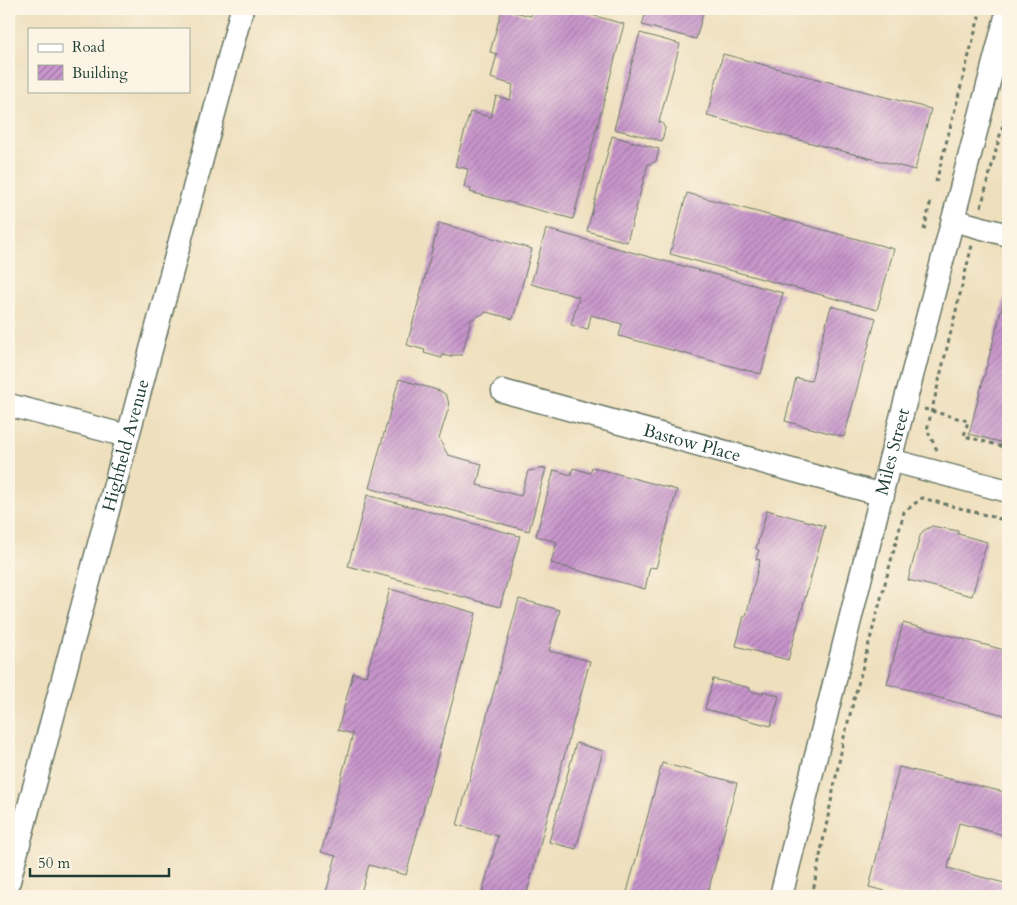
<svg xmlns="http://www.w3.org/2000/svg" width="1017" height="905" font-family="Cardo,serif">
  <defs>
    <pattern id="building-hatch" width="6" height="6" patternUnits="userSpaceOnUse" patternTransform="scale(1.25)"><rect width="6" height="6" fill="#c794cb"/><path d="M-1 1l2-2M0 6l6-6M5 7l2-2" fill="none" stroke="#a17aa6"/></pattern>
  </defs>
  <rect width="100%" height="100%" fill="#fcf5e5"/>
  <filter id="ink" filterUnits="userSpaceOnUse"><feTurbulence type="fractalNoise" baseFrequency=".02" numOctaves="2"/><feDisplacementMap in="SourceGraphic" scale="10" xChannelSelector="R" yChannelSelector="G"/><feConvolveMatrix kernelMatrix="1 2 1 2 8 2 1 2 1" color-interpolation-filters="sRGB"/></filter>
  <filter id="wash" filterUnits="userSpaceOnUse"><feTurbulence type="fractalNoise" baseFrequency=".0096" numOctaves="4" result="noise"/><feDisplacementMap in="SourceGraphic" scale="20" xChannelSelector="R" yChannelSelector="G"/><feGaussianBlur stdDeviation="1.12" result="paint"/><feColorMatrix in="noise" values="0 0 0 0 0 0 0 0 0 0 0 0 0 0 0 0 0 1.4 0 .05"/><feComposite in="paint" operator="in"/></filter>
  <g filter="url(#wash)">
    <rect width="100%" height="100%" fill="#eedfbd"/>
    <g id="blocks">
      <g fill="url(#building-hatch)">
        <path d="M502,9L531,16L533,9H570L624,24L573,219L470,192L471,189L464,187L468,169L455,166L470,112L491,117L496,96L510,100L513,85L491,78L497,54L490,52Z"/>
        <path d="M641,9H704L696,39L642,25L646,12L640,11Z"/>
        <path d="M640,33L680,44L659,122L662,123L665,128L662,141L614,129Z"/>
        <path d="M723,54L931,109L915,170L707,116Z"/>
        <path d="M612,136L659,149L656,161L651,164H648L627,242L587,231Z"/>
        <path d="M687,193L894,249L877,310L670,254Z"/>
        <path d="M439,223L532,249L513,319L486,312L471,320L462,355H451V357L443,355L442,358L424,353L425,350L407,345Z"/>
        <path d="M546,229L783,293L761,374L619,336L622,324L591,315L588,329L571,325L579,297L531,284Z"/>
        <path d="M1006,292L1008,293V444L969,434Z"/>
        <path d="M831,306L876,318L844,437L785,421L796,378L811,381Z"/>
        <path d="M399,379L437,390L442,392L446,395L448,400L449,407L439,439L448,455L482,464L477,485L521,496L528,471L546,468L529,531L369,488Z"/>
        <path d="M592,467L677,490L656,568L650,567L645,589L551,563L557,542L536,536L554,470L571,475L573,468L590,473Z"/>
        <path d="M367,495L520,536L500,607L348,566Z"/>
        <path d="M767,510L825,526L788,660L736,646L744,616H746L760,560L756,559L759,550L756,549Z"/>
        <path d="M932,526L958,531V534L987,542L972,596L908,580L920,536L923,531Z"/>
        <path d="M390,589L476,613L406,875L369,865L360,896H325L336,856L321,852L353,734L338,730L353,673L366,676Z"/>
        <path d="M519,599L560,610L549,651L590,661L526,896H481L498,836L457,825Z"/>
        <path d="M903,623L1008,651V716L887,684Z"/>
        <path d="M713,679L750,688V691L763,694V691L779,696L771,726L705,709Z"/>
        <path d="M576,743L603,751L576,849L549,842Z"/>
        <path d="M662,763L737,783L707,896H626Z"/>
        <path d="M899,767L1008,793V836L959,823L948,868L1008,884V896H905L869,887Z"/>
      </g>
    </g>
  </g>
  <g filter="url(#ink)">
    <use href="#blocks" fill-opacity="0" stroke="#677664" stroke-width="1"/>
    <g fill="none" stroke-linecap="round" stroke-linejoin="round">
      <g stroke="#677664" stroke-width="25">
        <g id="minor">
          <path d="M953,220L1008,235"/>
          <path id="s1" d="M503,391L883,495"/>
          <path d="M9,405L127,436"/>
          <path d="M890,460L1008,491"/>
          <path id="s2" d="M9,881L242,9"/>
          <path id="s3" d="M781,896L890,460L1008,9"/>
        </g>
      </g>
      <g stroke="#677664" stroke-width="3" stroke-dasharray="4 4" stroke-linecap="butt">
        <path d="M936,182L981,9"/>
        <path d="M981,207L1008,105"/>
        <path d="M924,230L931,200"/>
        <path d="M924,409L968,421L964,436L1008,448"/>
        <path d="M937,450L927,430L972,245"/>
        <path d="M812,896L844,737L904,512L922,498L1008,521"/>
      </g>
      <use href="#minor" stroke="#fff" stroke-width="22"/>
    </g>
  </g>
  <g text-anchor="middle" stroke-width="4" stroke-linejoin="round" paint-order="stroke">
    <g font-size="18" fill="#1f3d34" stroke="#fcf5e5">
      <text dy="6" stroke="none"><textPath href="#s1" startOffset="196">Bastow Place</textPath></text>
      <text dy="6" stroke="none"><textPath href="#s2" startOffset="451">Highfield Avenue</textPath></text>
      <text dy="6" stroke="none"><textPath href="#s3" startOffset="458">Miles Street</textPath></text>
    </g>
  </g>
  <rect width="1017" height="905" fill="none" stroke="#fcf5e5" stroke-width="30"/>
  <rect x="28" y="28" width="162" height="65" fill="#fcf5e5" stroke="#a4ab9e"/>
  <rect x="38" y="44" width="25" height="8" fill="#ffffff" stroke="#a4ab9e"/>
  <text x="72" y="52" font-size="15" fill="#1f3d34">Road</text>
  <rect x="38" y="65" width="25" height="15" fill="url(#building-hatch)" stroke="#a4ab9e"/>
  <text x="72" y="78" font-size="15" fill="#1f3d34">Building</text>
  <path d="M30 868v8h139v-8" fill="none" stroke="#1f3d34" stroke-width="2.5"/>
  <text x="38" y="868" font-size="15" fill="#1f3d34" stroke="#fcf5e5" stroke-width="4" paint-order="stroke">50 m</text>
</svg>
